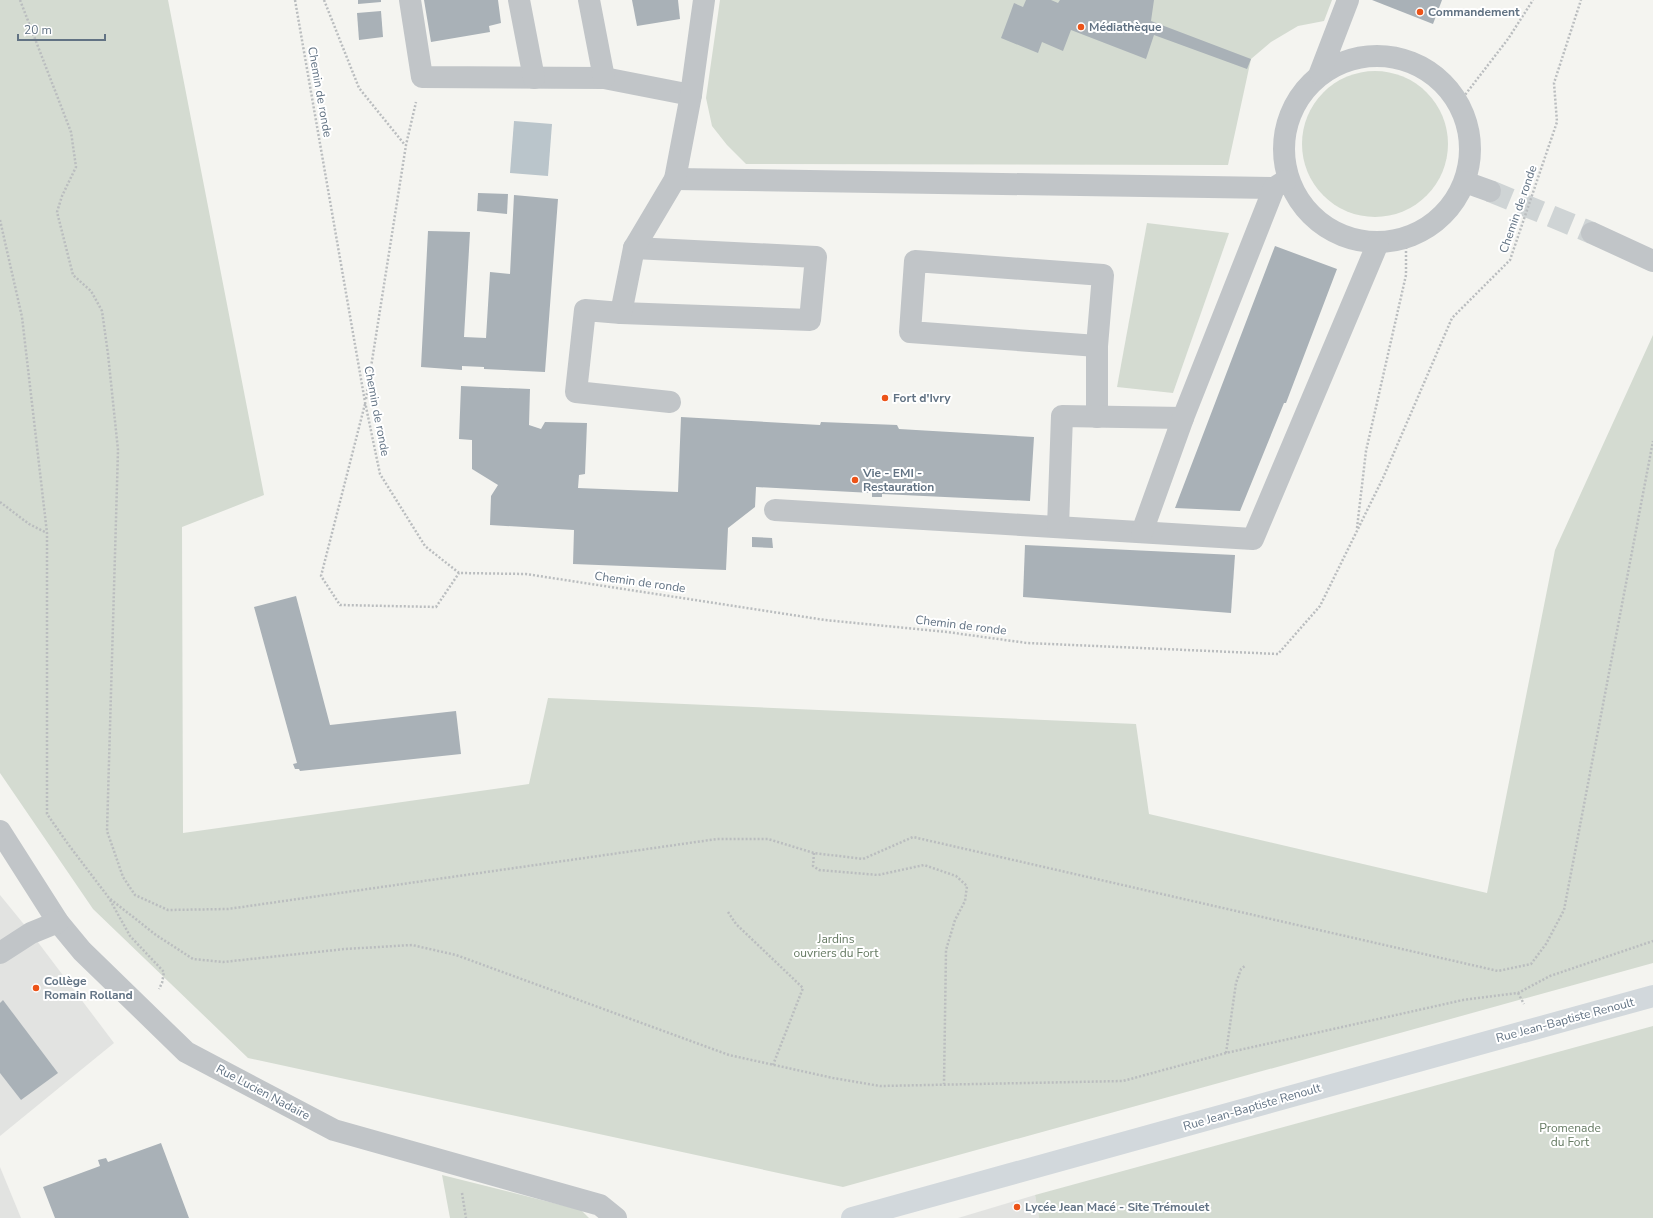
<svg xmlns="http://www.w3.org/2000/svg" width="1653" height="1218" font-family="'Nunito Sans',sans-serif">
  <rect width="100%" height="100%" fill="#f4f4f0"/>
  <g fill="#e2e3e1">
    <path d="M0,895L31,933L114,1043L0,1136Z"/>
    <path d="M0,1167L21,1218H0Z"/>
    <path d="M1035,1195L1039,1218H958Z"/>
  </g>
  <g fill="#d4dbd1">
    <path d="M0,0H168L264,495L182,527L183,833L529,784L548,698L1136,724L1149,814L1487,893L1555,550L1653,335V963L843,1187L248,1058L93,909L0,773Z"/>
    <path d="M720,0H1332L1324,21L1298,26L1271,42L1251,59L1228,165L746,164L727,145L712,126L706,98Z"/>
    <circle cx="1375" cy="144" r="73"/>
    <path d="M1147,223L1229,233L1173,393L1117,387Z"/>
    <path d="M1653,1026V1218H1039L1035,1195Z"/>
    <path d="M442,1175L581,1210L589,1218H450Z"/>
  </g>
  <path fill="#bac5cb" d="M514,121L552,124L548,176L510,173Z"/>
  <g fill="#a9b1b7">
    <path d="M358,0H381V2L358,4Z"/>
    <path d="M424,0H498L501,23L489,26L490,32L431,42Z"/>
    <path d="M632,0H678L680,19L637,26Z"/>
    <path d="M1026,0H1051L1058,3L1060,0H1154L1151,21L1251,59L1247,69L1154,35L1146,59L1071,30L1063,51L1042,42L1038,53L1001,38L1014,3L1023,7Z"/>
    <path d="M1372,0H1442L1433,24Z"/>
    <path d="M381,11L383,37L359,40L357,13Z"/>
    <path d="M478,193L508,194L507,214L477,211Z"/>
    <path d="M514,195L558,199L545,372L484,369V367L462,366V370L421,367L428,231L470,232L464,337L486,338L490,272L510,274Z"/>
    <path d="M1275,246L1337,269L1286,403H1284L1240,511L1175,508Z"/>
    <path d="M461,386L530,389L529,425L541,429L545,422L587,423L585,474L579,475L578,488L678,492L681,417L820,425L821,422L897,425L899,429L1034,437L1030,501L882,494V497H872V493L756,487L755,507L728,528L726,570L573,564L574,530L490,525L491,496L498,485L472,469V440L459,439Z"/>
    <path d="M752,537L772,538L773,548L752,547Z"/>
    <path d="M1025,545L1235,555L1231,613L1023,597Z"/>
    <path d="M296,596L330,725L456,711L461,754L300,771L299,769H295L293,764L297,763L254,607Z"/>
    <path d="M3,1000L58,1073L21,1100L0,1073V1003Z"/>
    <path d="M161,1143L189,1218H55L43,1187L100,1166L98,1160L106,1158L108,1162Z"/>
  </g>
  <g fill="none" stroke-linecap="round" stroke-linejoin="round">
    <path stroke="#cfd4d5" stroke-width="22" stroke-dasharray="22 11" stroke-linecap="butt" d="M1490,191L1592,233"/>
    <g stroke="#babdbf" stroke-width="2.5" stroke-dasharray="2 2" stroke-linecap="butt">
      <path d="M20,0L71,132L76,167L62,196L57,212L73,275L91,291L102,311L108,354L118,450L107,831L123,877L135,895L168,910L228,909L717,839H768L814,853L863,859L913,837L1498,971L1531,964L1546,944L1564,910L1653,441"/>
      <path d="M295,0L365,402L380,474L425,546L459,573L526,574L825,620L947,632L1027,643L1278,654L1320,606L1383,478L1452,318L1510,260L1557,122L1554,83L1581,0"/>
      <path d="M324,0L359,88L405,145"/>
      <path d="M1458,104L1508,39L1533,0"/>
      <path d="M0,220L22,317L47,533V814L68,844L109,898L156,935L193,959L223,962L345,949L412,945L456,955L729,1055L833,1078L880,1086L1123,1081L1226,1053L1463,1000L1518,993L1550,976L1653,941"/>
      <path d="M366,399L406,145L416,102"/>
      <path d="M365,404L321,576L340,605L436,607L459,573"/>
      <path d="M0,502L29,524L47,533"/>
      <path d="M1357,528L1366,451L1406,275V238"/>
      <path d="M814,853L813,866L819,870L878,875L924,865L956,876L967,886L965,901L955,920L946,950L944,1084"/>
      <path d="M110,900L130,936L164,972L162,983L159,989"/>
      <path d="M728,912L736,924L803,988L773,1065"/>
      <path d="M1518,993L1524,1004"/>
      <path d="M1226,1053L1236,983L1241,969L1246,965"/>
      <path d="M462,1193L466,1218"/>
    </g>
    <g stroke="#c1c5c8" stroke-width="22">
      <path d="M410,0L422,77L604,78L691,95"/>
      <path d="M519,0L534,78"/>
      <path d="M589,0L604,78"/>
      <circle cx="1377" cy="149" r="93"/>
      <path d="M1320,73L1348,0"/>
      <path d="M675,179L1274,188"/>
      <path d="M1465,182L1490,191"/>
      <path d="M1592,233L1653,261"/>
      <path d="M621,313L810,320L816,257L634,248"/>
      <path d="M670,402L576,392L585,310L621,313L634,248L675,179L691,95L704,0"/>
      <path d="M1097,417V346L1103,275L915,261L910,332L1097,346"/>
      <path d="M775,510L1253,539L1378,243"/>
      <path d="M1058,527L1062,416L1183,418"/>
      <path d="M1142,532L1183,418L1274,188L1285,181"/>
      <path d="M0,831L58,922L82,951L186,1052L334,1130L600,1205L616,1218"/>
      <path d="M0,953L31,933L58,922"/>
    </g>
    <path stroke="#d2d8dc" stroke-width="22" d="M852,1218L1653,996"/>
  </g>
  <g fill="#ec5318" stroke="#fff" stroke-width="1.5">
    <circle cx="1420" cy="12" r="4"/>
    <circle cx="1081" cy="27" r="4"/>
    <circle cx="885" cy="398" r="4"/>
    <circle cx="855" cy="480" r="4"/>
    <circle cx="36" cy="988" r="4"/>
    <circle cx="1017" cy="1207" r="4"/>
  </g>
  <g text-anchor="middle" stroke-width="4" stroke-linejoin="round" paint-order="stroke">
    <g font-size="12" font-weight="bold" fill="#617283" stroke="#fff" text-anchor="start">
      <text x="1428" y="16">Commandement</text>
      <text x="1089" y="31">Médiathèque</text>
      <text x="893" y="402">Fort d'Ivry</text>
      <text x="863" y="477">Vie - EMI -<tspan x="863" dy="14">Restauration</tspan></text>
      <text x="44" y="985">Collège<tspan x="44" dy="14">Romain Rolland</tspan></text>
      <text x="1025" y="1211">Lycée Jean Macé - Site Trémoulet</text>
    </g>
    <g font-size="12" fill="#617283" stroke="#fff">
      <text transform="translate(320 92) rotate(80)" y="4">Chemin de ronde</text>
      <text transform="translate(1518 209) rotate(-71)" y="4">Chemin de ronde</text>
      <text transform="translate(377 411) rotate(79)" y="4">Chemin de ronde</text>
      <text transform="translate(640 582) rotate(8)" y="4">Chemin de ronde</text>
      <text transform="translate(961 625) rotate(7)" y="4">Chemin de ronde</text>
      <text transform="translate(1565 1020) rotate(-15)" y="4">Rue Jean-Baptiste Renoult</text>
      <text transform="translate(263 1092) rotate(28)" y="4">Rue Lucien Nadaire</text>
      <text transform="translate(1252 1107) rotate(-16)" y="4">Rue Jean-Baptiste Renoult</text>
    </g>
    <g font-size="12" fill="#647961" stroke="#fff">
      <text x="836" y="943">Jardins<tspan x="836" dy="14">ouvriers du Fort</tspan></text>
      <text x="1570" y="1132">Promenade<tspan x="1570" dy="14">du Fort</tspan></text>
    </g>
  </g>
  <path d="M18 34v6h87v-6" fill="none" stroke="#617283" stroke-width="2"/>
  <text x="24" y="34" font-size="12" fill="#617283" stroke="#ffffff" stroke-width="3" paint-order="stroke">20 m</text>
</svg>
